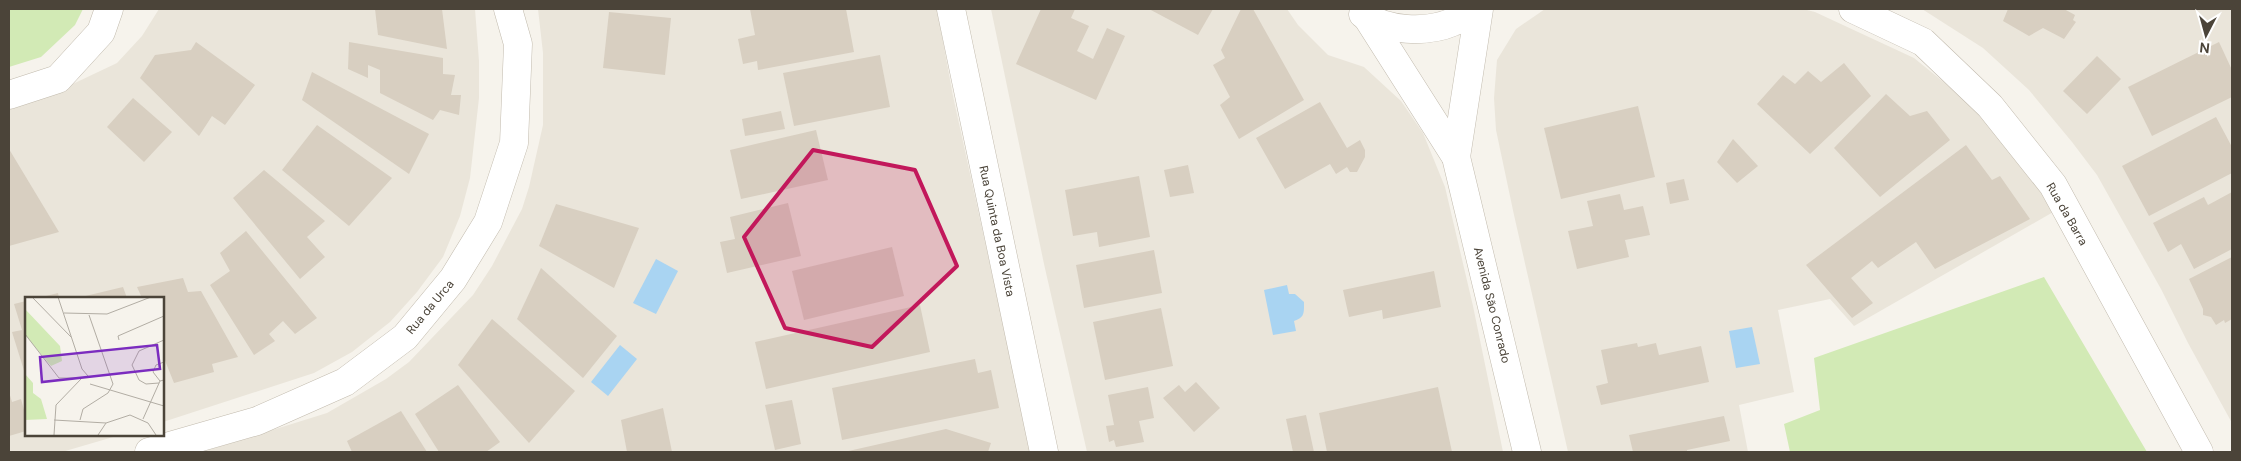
<svg xmlns="http://www.w3.org/2000/svg" width="2241" height="461" font-family="'DM Sans',sans-serif">
  <rect width="100%" height="100%" fill="#f6f3ec"/>
  <g fill="#eae5da">
    <path d="M159,9H475L479,61V98L470,178L460,216L443,257L417,292L390,322L352,352L314,373L163,422L162,298H26V435H120L62,452H9V107L58,91L117,63L142,36Z"/>
    <path d="M538,9H937L953,96L1031,452H202L327,413L386,379L409,362L473,295L492,266L522,209L529,187L543,125V53Z"/>
    <path d="M991,9H1287L1298,25L1328,55L1364,67L1401,101L1423,133L1445,187L1473,306L1503,452H1087L1044,264Z"/>
    <path d="M1545,9H1803L1815,12L1914,58L1988,118L2055,211L1854,326L1830,299L1778,310L1794,392L1739,405L1748,452H1568L1514,215L1496,130L1494,98L1497,60L1516,29Z"/>
    <path d="M1922,9H2232V423L2188,343L2161,289L2097,175L2072,142L2029,90L1983,48Z"/>
  </g>
  <g fill="#d2eab5">
    <path d="M9,9H83L75,25L41,57L9,67Z"/>
    <path d="M2044,277L2147,452H1790L1784,424L1820,410L1814,358Z"/>
  </g>
  <g fill="#a9d4f2">
    <path d="M656,259L678,271L656,314L633,303Z"/>
    <path d="M1287,285L1289,294H1295L1304,302C1304,312 1305,318 1294,321L1296,331L1273,335L1264,290Z"/>
    <path d="M1752,327L1760,364L1736,368L1729,331Z"/>
    <path d="M620,345L637,359L608,396L591,382Z"/>
  </g>
  <g fill="#d8cfc1">
    <path d="M375,9H442L447,49L378,35Z"/>
    <path d="M750,9H846L854,52L758,70L757,61L743,64L738,39L755,35Z"/>
    <path d="M1041,9H1075L1071,18L1089,26L1077,51L1093,59L1107,28L1125,36L1096,100L1016,64Z"/>
    <path d="M1149,9H1213L1198,35Z"/>
    <path d="M1241,9H1253L1304,100L1239,139L1220,105L1230,97L1213,65L1225,58L1221,50Z"/>
    <path d="M2008,9H2064L2075,15L2073,20L2076,22L2064,39L2043,28L2029,36L2003,21Z"/>
    <path d="M609,12L671,18L665,75L603,68Z"/>
    <path d="M196,42L255,85L225,125L212,116L199,136L140,78L155,55L191,50Z"/>
    <path d="M349,42L443,58V74L455,75L451,95H461L459,115L440,110L433,120L380,93V70L368,65V78L348,69Z"/>
    <path d="M2219,42L2232,70V97L2152,136L2128,87Z"/>
    <path d="M880,55L890,107L794,126L783,73Z"/>
    <path d="M2097,56L2121,79L2087,114L2063,91Z"/>
    <path d="M1844,63L1871,96L1810,154L1757,104L1783,75L1795,84L1808,71L1821,82Z"/>
    <path d="M312,72L429,134L409,174L302,100Z"/>
    <path d="M1886,94L1910,116L1927,111L1950,140L1880,197L1834,148Z"/>
    <path d="M133,98L172,132L144,162L107,127Z"/>
    <path d="M1320,102L1347,148L1360,140L1365,150V157L1357,172H1350L1347,167L1336,174L1330,164L1285,189L1256,138Z"/>
    <path d="M1638,106L1655,177L1561,199L1544,128Z"/>
    <path d="M781,111L785,129L745,136L742,119Z"/>
    <path d="M2216,117L2232,147V173L2149,216L2122,166Z"/>
    <path d="M317,125L392,178L349,226L282,170Z"/>
    <path d="M816,130L828,180L741,199L730,150Z"/>
    <path d="M1733,139L1758,166L1737,183L1717,162Z"/>
    <path d="M1966,145L1992,180L2000,176L2030,219L1935,269L1916,242L1878,268L1872,261L1851,278L1873,303L1852,318L1806,265Z"/>
    <path d="M9,149L59,232L9,246Z"/>
    <path d="M1188,165L1194,193L1170,197L1164,170Z"/>
    <path d="M264,170L325,221L307,237L325,257L300,279L233,198Z"/>
    <path d="M1139,176L1150,237L1099,247L1097,232L1073,236L1065,190Z"/>
    <path d="M1684,179L1689,200L1670,204L1666,183Z"/>
    <path d="M2232,192V249L2194,269L2181,244L2168,252L2153,223L2204,197L2208,205Z"/>
    <path d="M1620,194L1624,210L1643,206L1650,235L1625,240L1629,257L1577,269L1568,231L1593,226L1587,201Z"/>
    <path d="M788,203L801,256L727,273L720,242L735,239L730,217Z"/>
    <path d="M556,204L639,228L614,288L539,246Z"/>
    <path d="M246,231L317,318L295,334L283,321L269,334L275,341L254,355L210,285L230,271L220,253Z"/>
    <path d="M892,247L904,296L804,320L792,271Z"/>
    <path d="M1154,250L1162,293L1084,308L1076,265Z"/>
    <path d="M2232,257V319L2225,323L2224,320L2216,325L2211,317L2203,315V309L2189,279Z"/>
    <path d="M541,268L617,336L583,378L517,319Z"/>
    <path d="M1434,271L1441,307L1383,319L1382,310L1349,317L1343,290Z"/>
    <path d="M183,278L188,292L201,291L238,357L212,364L214,372L174,383L162,353V298H142L137,287Z"/>
    <path d="M123,287L127,298H77Z"/>
    <path d="M58,293L59,298H38Z"/>
    <path d="M26,301V377L12,332L22,330L14,304Z"/>
    <path d="M920,305L930,352L766,389L755,342Z"/>
    <path d="M1161,308L1173,366L1105,380L1093,322Z"/>
    <path d="M492,319L575,391L529,443L458,365Z"/>
    <path d="M1637,343L1638,347L1656,343L1659,355L1701,346L1709,382L1601,405L1596,386L1608,383L1601,350Z"/>
    <path d="M975,359L978,373L991,370L999,408L842,440L832,388Z"/>
    <path d="M1196,382L1220,408L1194,432L1163,398L1179,385L1185,392Z"/>
    <path d="M458,385L500,442L486,452H439L415,414Z"/>
    <path d="M1148,387L1154,418L1139,421L1144,442L1116,447L1114,440L1109,442L1106,426L1114,425L1108,395Z"/>
    <path d="M1438,387L1452,452H1327L1319,413Z"/>
    <path d="M9,392L12,402L21,399L26,417V431L9,436Z"/>
    <path d="M792,400L801,444L775,450L765,405Z"/>
    <path d="M663,408L672,452H627L621,420Z"/>
    <path d="M401,411L427,452H352L347,441Z"/>
    <path d="M1306,415L1314,452H1293L1286,419Z"/>
    <path d="M1724,416L1730,441L1687,450V452H1633L1629,435Z"/>
    <path d="M946,429L991,443L988,452H844Z"/>
  </g>
  <g fill="none" stroke-linecap="round" stroke-linejoin="round">
    <g stroke="#c2bbae" stroke-width="29">
      <g id="minor">
        <path d="M951,9L1044,452"/>
        <path d="M1853,9L1923,42L1990,106L2053,185L2199,452"/>
        <path d="M1363,14C1386,32 1427,33 1453,22C1461,19 1469,13 1477,9"/>
        <path d="M1367,17L1456,157L1527,452"/>
        <path d="M9,95L58,79L101,32L109,9"/>
        <path d="M1456,157L1479,9"/>
        <path d="M149,452L257,421L345,382L405,337L453,279L488,222L514,143L518,44L508,9"/>
      </g>
    </g>
    <use href="#minor" stroke="#fff" stroke-width="28"/>
  </g>
  <path fill="#c2185b" fill-opacity="0.2" stroke="#c2185b" stroke-width="4" stroke-linejoin="round" d="M813,150L915,170L957,266L872,347L785,328L744,237Z"/>
  <g text-anchor="middle" stroke-width="5" stroke-linejoin="round" paint-order="stroke">
    <g font-size="12" fill="#4b4439" stroke="#fff">
      <text transform="translate(2067 214) rotate(60)" y="4">Rua da Barra</text>
      <text transform="translate(997 231) rotate(78)" y="4">Rua Quinta da Boa Vista</text>
      <text transform="translate(1492 305) rotate(76)" y="4">Avenida São Conrado</text>
      <text transform="translate(430 307) rotate(-50)" y="4">Rua da Urca</text>
    </g>
  </g>
  <g transform="translate(25 297)">
    <rect width="139" height="139" fill="#f6f3ec"/>
    <path d="M0,12L35,49L37,64L26,69L0,38ZM0,77L8,86V96L16,102L22,122L0,123Z" fill="#d2eab5"/>
    <path fill="none" stroke="#b2ada4" stroke-width="1" d="M7,0L46,40M33,0L57,72L63,79M39,16L82,17L126,0M0,37L34,81H56M94,43L93,39L139,19M135,84L128,75L131,68L139,65M134,86L121,87L114,83L107,68L114,54L139,43M65,87L139,109M118,122L135,84L139,83M29,123L81,126M55,123L58,112L83,96L88,87L64,18M29,138L31,108L56,82M73,138L81,126L105,118L123,126L131,138"/>
    <path fill="#7b2cbf" fill-opacity="0.15" stroke="#7b2cbf" stroke-width="2.5" d="M132,48L135,72L17,85L15,60Z"/>
    <rect width="139" height="139" fill="none" stroke="#4b4439" stroke-width="2.5"/>
  </g>
  <rect width="2241" height="461" fill="none" stroke="#4b4439" stroke-width="20"/>
  <g transform="translate(2206 35) rotate(186)" stroke="#ffffff" stroke-width="4" paint-order="stroke">
  <path d="M0-4L9 19L0 12L-9 19Z" fill="#4b4439"/>
  <text y="-8" font-size="14" font-weight="bold" text-anchor="middle" fill="#4b4439">N</text>
  </g>
</svg>
